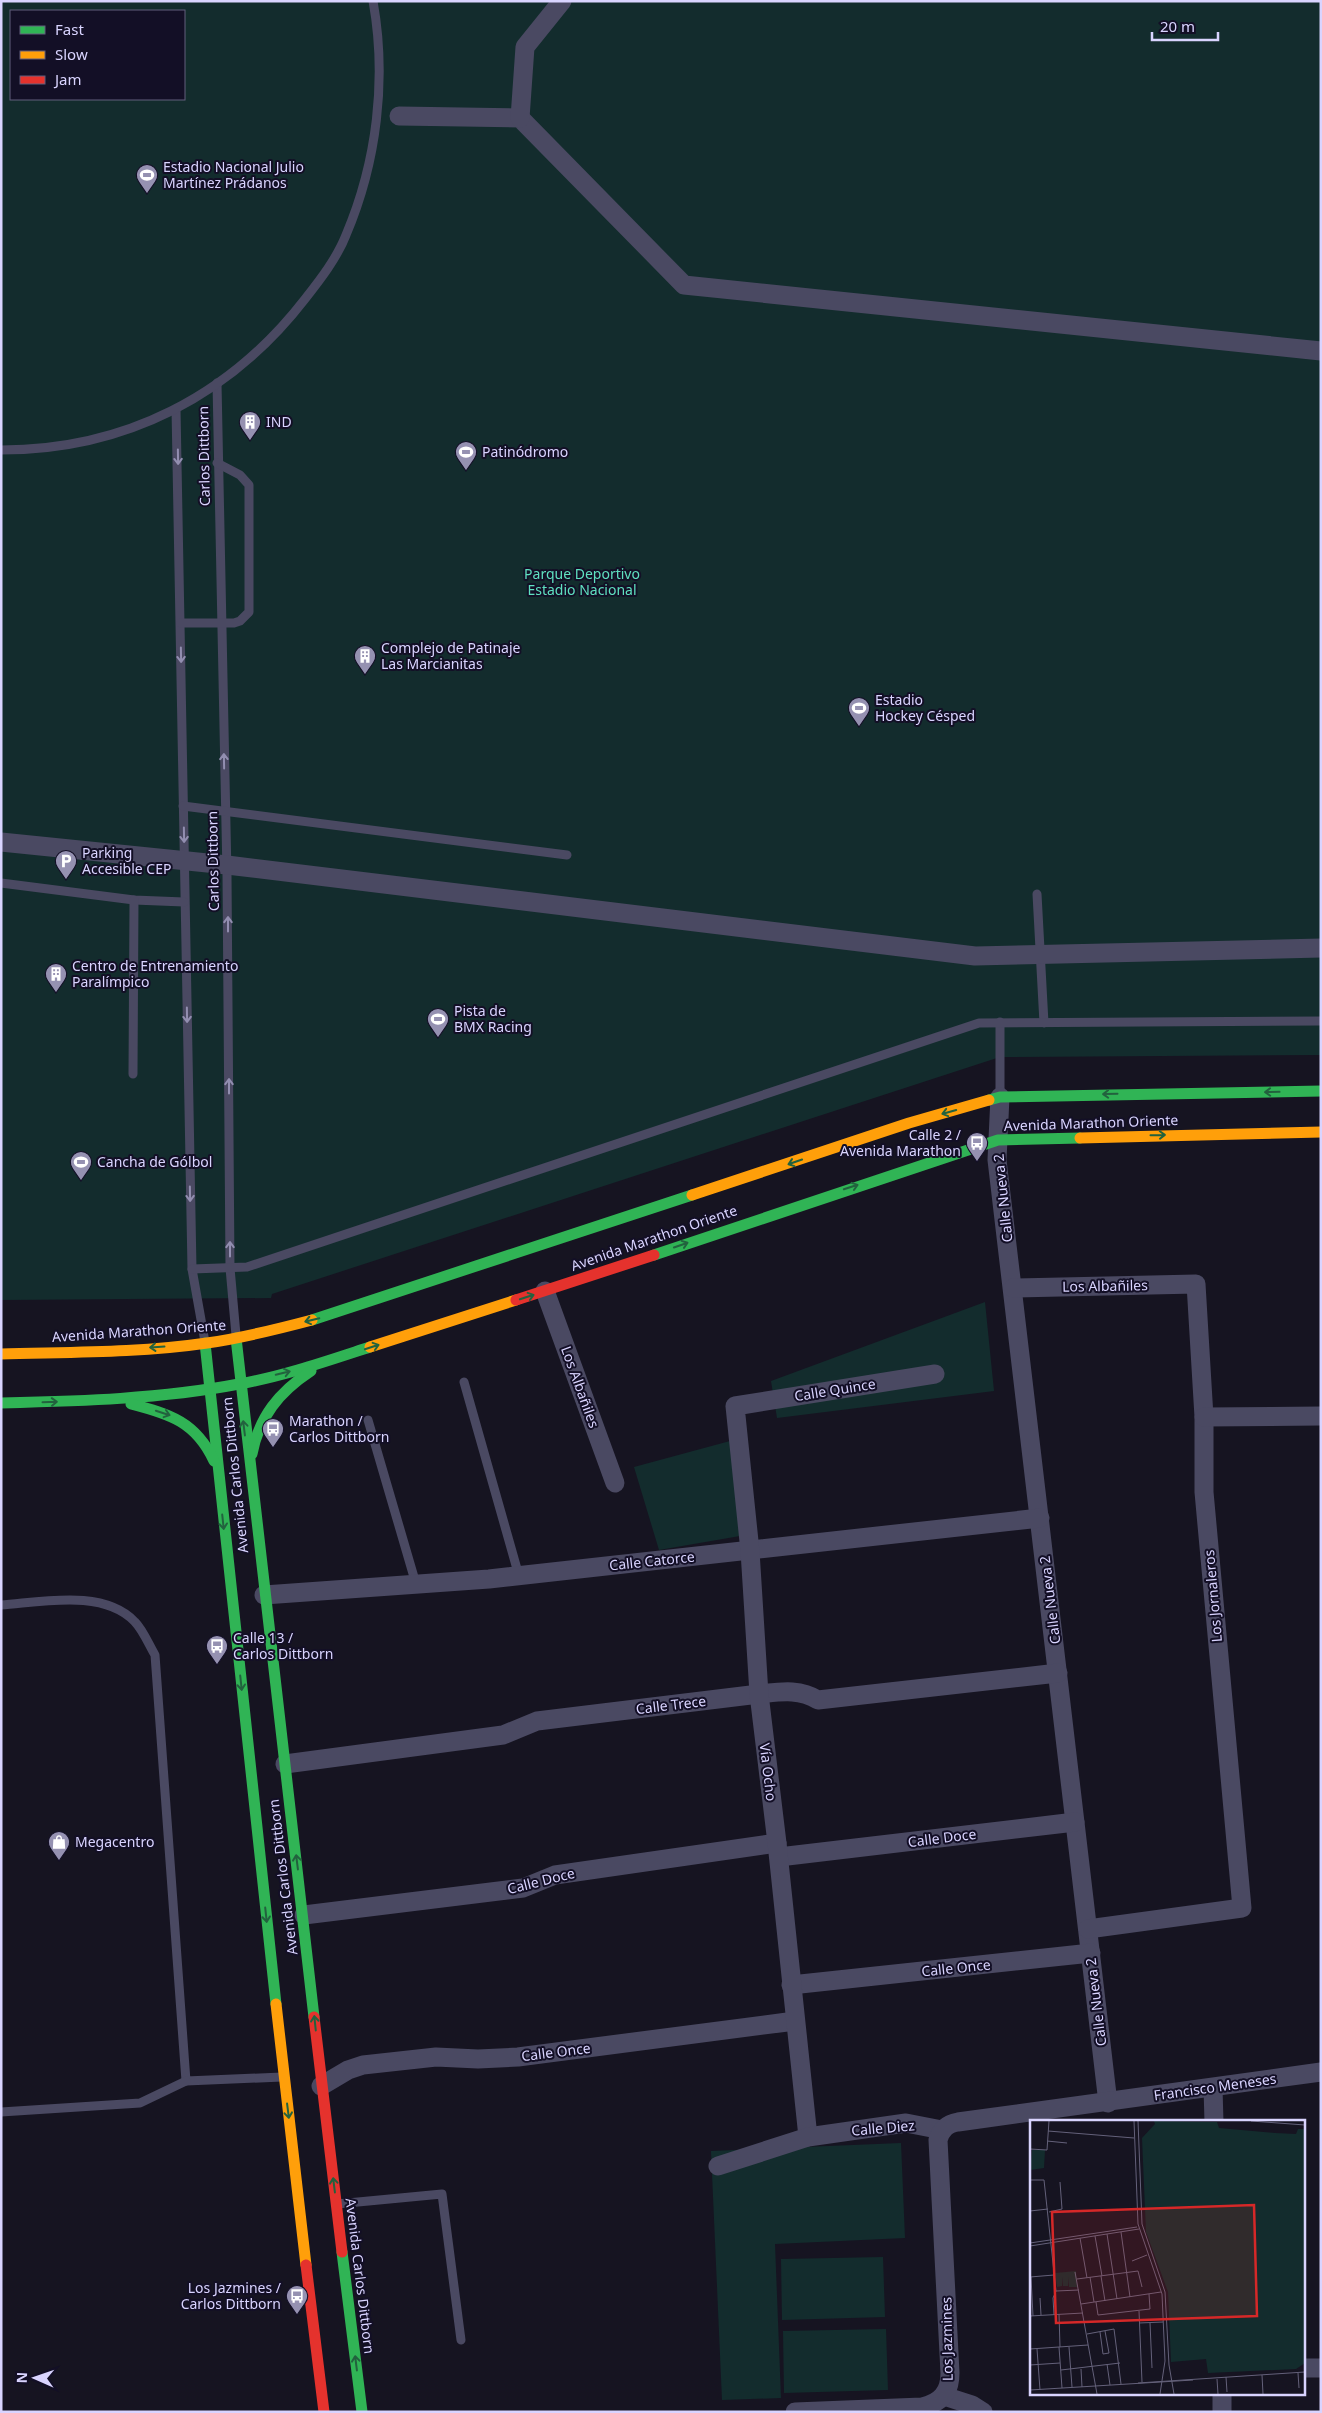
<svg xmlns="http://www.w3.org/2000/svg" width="1322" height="2413" font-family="'Noto Sans',sans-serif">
  <rect width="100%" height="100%" fill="#161421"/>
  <g fill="#132c2d" fill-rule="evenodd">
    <path d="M1,1H1321V1055L1000,1057L272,1294L271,1298L1,1300ZM11,11H184V99H11Z"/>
    <path d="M985,1302L994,1391L777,1418L771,1381Z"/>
    <path d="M730,1441L740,1536L659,1550L634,1467Z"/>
    <path d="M901,2143L905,2238L775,2244L781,2398L722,2400L711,2151Z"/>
    <path d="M883,2257L885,2317L782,2320L781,2259Z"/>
    <path d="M886,2329L888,2390L784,2393L783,2331Z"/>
  </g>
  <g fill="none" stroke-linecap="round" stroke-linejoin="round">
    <g stroke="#4a4962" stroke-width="9">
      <path d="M217,383L227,875L230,1268L236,1335"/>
      <path d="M176,409L192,1269L205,1342"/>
      <path d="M1,450C125,450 230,396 305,299C320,280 337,258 346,235C377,162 387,79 373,1"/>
      <path d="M181,623H234L240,621L249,612V485L240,475L217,463"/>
      <path d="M183,806L567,855"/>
      <path d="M1,883L134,900L184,902"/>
      <path d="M1037,894L1044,1023"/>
      <path d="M1000,1022V1094"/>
      <path d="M133,1074L134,900"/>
      <path d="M192,1269L247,1267L979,1023L1321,1021"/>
      <path d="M464,1382L519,1576"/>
      <path d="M368,1420L416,1584"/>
      <path d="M1,1605C43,1602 104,1589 135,1622C143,1630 149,1645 155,1655L186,2081L282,2077"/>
      <path d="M1,2112L140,2103L186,2081"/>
      <path d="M337,2204L442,2194L461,2340"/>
    </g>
    <g stroke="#4a4962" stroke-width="19">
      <path d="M399,116L520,118L684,285L1321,351"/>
      <path d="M520,118L525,47L562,1"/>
      <path d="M1,842L227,865L975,956L1321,948"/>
      <path d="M1000,1097L997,1160L1108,2103"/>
      <path d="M1013,1288L1196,1284L1204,1417V1492L1242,1908L1088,1929"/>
      <path d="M545,1291L615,1483"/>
      <path d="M1204,1417L1321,1416"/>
      <path d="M264,1595L489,1579L1040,1518"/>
      <path d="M285,1764L503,1735L537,1721L759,1694C779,1692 799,1688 818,1700L1058,1673"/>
      <path d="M779,1857L1075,1822"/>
      <path d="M304,1915L523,1888L555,1875L777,1843"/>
      <path d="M791,1985L1091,1953"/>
      <path d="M321,2086L348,2070L363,2065L436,2057L478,2059L518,2057L795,2021"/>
      <path d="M1213,2088L1214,2122"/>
      <path d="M808,2137L777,1843L759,1694L750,1551L735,1406L935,1374"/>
      <path d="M718,2166L808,2137L906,2123L942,2130"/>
      <path d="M1303,2368H1321"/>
      <path d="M1222,2394V2412"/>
      <path d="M944,2396L972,2405L983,2412"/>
      <path d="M795,2412L922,2407C941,2403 950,2392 950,2373L938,2140C941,2129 947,2124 958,2122L1321,2072"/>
    </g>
    <g stroke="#30b455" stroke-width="11">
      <path d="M989,1100L1000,1097L1321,1091"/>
      <path d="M654,1255L998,1140L1080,1138"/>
      <path d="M312,1320L692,1195"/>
      <path d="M236,1338L314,2017"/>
      <path d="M205,1343L276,2004"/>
      <path d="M1,1403C81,1401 160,1399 239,1384C284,1376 327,1361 370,1347"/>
      <path d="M131,1404C170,1414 196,1422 214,1461"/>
      <path d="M252,1454C259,1417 279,1392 311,1371"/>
      <path d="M342,2252L362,2412"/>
    </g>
    <g stroke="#ff9f0a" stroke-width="11">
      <path d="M1080,1138L1321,1132"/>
      <path d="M692,1195L909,1123L989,1100"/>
      <path d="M370,1347L516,1300"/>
      <path d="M1,1354C70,1352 139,1353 207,1343C243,1338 278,1329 312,1320"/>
      <path d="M276,2004L306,2265"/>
    </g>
    <g stroke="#e5322d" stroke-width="11">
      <path d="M516,1300L654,1255"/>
      <path d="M314,2017L342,2252"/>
      <path d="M306,2265L324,2412"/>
    </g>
  </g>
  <defs><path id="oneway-shaft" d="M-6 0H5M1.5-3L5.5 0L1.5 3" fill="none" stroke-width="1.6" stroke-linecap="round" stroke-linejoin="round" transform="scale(1.25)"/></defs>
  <g stroke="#928eb0">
    <use href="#oneway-shaft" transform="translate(178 457) rotate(89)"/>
    <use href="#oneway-shaft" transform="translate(181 655) rotate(89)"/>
    <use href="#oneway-shaft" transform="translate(224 761) rotate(-91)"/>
    <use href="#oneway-shaft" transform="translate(184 835) rotate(89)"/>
    <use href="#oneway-shaft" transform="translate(228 924) rotate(-90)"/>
    <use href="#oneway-shaft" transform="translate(187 1015) rotate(89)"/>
    <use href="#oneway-shaft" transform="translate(229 1086) rotate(-90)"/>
    <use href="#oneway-shaft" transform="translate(190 1194) rotate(89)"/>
    <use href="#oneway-shaft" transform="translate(230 1249) rotate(-90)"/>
  </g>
  <g stroke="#22623e">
    <use href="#oneway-shaft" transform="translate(1272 1092) rotate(179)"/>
    <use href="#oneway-shaft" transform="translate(1110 1094) rotate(179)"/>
    <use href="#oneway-shaft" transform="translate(949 1112) rotate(164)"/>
    <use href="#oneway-shaft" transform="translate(1158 1135) rotate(-1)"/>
    <use href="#oneway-shaft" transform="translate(795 1162) rotate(161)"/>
    <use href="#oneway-shaft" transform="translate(851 1187) rotate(-18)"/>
    <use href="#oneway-shaft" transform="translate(681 1245) rotate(-19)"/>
    <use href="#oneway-shaft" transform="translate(527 1297) rotate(-18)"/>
    <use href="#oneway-shaft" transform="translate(312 1320) rotate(167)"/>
    <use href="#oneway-shaft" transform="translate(157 1347) rotate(176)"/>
    <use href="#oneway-shaft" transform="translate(372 1347) rotate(-18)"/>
    <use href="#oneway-shaft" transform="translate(283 1373) rotate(-14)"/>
    <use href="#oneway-shaft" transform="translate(50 1402) rotate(-2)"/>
    <use href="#oneway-shaft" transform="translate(163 1413) rotate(18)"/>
    <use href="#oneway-shaft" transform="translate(244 1428) rotate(-97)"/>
    <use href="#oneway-shaft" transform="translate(223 1522) rotate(84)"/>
    <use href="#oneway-shaft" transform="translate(241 1683) rotate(84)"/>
    <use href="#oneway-shaft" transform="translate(297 1862) rotate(-97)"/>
    <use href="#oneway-shaft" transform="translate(266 1915) rotate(84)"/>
    <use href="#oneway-shaft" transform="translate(315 2023) rotate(-96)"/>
    <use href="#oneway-shaft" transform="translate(288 2111) rotate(83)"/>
    <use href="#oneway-shaft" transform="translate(334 2185) rotate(-97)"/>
    <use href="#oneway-shaft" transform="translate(356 2363) rotate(-97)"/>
  </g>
  <defs>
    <g id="stadium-pin" transform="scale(1.125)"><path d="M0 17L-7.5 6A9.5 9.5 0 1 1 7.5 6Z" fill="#9591b1" stroke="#130f26"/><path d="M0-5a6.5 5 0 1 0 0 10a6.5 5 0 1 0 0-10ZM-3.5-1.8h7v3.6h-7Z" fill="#fff"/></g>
    <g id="building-pin" transform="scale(1.125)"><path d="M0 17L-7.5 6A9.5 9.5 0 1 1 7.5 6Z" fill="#9591b1" stroke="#130f26"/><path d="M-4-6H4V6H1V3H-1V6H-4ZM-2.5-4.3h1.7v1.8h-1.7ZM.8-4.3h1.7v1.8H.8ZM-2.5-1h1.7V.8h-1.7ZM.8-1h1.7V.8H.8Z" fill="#fff"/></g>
    <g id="parking-pin" transform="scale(1.125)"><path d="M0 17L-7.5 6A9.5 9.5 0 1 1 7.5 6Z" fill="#9591b1" stroke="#130f26"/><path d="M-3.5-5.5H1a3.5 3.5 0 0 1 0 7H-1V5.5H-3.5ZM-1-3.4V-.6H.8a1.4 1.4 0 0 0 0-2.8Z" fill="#fff"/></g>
    <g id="bus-pin" transform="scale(1.125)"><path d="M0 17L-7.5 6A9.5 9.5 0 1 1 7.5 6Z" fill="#9591b1" stroke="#130f26"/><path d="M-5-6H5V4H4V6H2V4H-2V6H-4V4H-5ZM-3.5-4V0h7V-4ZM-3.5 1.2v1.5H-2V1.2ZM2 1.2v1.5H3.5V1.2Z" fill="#fff"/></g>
    <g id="shop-pin" transform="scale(1.125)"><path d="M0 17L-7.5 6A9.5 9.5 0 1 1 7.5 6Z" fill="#9591b1" stroke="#130f26"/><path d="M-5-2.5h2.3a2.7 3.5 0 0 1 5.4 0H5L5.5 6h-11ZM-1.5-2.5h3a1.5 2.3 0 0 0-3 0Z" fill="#fff"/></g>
  </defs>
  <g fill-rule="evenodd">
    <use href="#stadium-pin" x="147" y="175"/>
    <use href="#building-pin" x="250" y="422"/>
    <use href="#stadium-pin" x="466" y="452"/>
    <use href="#building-pin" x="365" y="656"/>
    <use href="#stadium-pin" x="859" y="708"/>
    <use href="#parking-pin" x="66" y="861"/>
    <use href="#building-pin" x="56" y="974"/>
    <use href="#stadium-pin" x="438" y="1019"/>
    <use href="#bus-pin" x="977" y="1143"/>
    <use href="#stadium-pin" x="81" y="1162"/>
    <use href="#bus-pin" x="273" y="1429"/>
    <use href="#bus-pin" x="217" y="1646"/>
    <use href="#shop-pin" x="59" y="1842"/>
    <use href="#bus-pin" x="297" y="2296"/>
  </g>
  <g text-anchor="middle" stroke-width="4" stroke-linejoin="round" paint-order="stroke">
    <g font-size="14" fill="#d9d4ff" stroke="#130f26" text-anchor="start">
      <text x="163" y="172">Estadio Nacional Julio<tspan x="163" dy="16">Martínez Prádanos</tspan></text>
      <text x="266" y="427">IND</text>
      <text x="482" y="457">Patinódromo</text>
      <text x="381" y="653">Complejo de Patinaje<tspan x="381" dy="16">Las Marcianitas</tspan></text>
      <text x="875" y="705">Estadio<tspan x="875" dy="16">Hockey Césped</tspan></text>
      <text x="82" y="858">Parking<tspan x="82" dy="16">Accesible CEP</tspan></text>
      <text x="72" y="971">Centro de Entrenamiento<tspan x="72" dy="16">Paralímpico</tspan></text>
      <text x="454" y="1016">Pista de<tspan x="454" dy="16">BMX Racing</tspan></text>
      <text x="961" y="1140" text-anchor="end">Calle 2 /<tspan x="961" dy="16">Avenida Marathon</tspan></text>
      <text x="97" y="1167">Cancha de Gólbol</text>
      <text x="289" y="1426">Marathon /<tspan x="289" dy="16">Carlos Dittborn</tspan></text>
      <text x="233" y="1643">Calle 13 /<tspan x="233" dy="16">Carlos Dittborn</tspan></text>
      <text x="75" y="1847">Megacentro</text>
      <text x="281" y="2293" text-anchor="end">Los Jazmines /<tspan x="281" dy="16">Carlos Dittborn</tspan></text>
    </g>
    <g font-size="14" fill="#d9d4ff" stroke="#130f26">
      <text transform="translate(204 456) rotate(-91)" y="5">Carlos Dittborn</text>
      <text transform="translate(213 861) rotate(-91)" y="5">Carlos Dittborn</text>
      <text transform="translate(1091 1123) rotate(-2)" y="5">Avenida Marathon Oriente</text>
      <text transform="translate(1003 1198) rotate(-96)" y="5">Calle Nueva 2</text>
      <text transform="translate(654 1238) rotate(-19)" y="5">Avenida Marathon Oriente</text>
      <text transform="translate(1105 1286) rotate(-1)" y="5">Los Albañiles</text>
      <text transform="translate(139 1331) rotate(-4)" y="5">Avenida Marathon Oriente</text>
      <text transform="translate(580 1387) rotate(70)" y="5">Los Albañiles</text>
      <text transform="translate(835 1390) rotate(-9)" y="5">Calle Quince</text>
      <text transform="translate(235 1475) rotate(-96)" y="5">Avenida Carlos Dittborn</text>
      <text transform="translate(652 1561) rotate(-6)" y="5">Calle Catorce</text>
      <text transform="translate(1213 1596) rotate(-95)" y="5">Los Jornaleros</text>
      <text transform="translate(1050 1600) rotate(-97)" y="5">Calle Nueva 2</text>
      <text transform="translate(671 1705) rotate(-7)" y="5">Calle Trece</text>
      <text transform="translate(768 1772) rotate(83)" y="5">Vía Ocho</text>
      <text transform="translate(942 1838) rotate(-7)" y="5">Calle Doce</text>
      <text transform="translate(283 1877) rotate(-97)" y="5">Avenida Carlos Dittborn</text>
      <text transform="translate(541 1881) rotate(-14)" y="5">Calle Doce</text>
      <text transform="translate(956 1968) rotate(-6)" y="5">Calle Once</text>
      <text transform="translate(1096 2002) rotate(-97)" y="5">Calle Nueva 2</text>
      <text transform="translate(556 2052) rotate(-7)" y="5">Calle Once</text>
      <text transform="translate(1215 2087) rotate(-8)" y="5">Francisco Meneses</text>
      <text transform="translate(883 2128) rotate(-5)" y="5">Calle Diez</text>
      <text transform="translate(360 2276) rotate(83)" y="5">Avenida Carlos Dittborn</text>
      <text transform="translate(947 2339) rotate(-91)" y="5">Los Jazmines</text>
    </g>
    <g font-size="14" fill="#5fe0c0" stroke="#130f26">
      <text x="582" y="579">Parque Deportivo<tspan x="582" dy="16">Estadio Nacional</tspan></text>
    </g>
  </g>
  <g transform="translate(1030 2120)">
    <rect width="275" height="275" fill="#161421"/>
    <path d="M124,1L187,2L189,8L245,13L266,14L268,9H275V243L266,249L178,253L176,239L141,242L138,172L116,112L112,18L125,4ZM2,30H15L14,48L0,50ZM46,151L47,167H39L38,157V166H33L32,157V166L27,167L25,153Z" fill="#132c2d"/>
    <path fill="none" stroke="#64617a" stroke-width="1" d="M104,1L108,104L132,174L135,241L130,274M108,1L112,104L135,172L139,245L144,274M221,1L275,5M18,11L104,18M17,21L37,23M0,29L17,30L19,1M0,60H14L26,171M0,91L18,89M19,92L32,89L30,62M91,112L100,177M77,114L87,179M65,116L72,156M50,118L57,158M0,123L107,107M0,126L109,109M102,141L117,135M45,152L67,274M71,156L75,181M0,157L24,155M1,157L3,196M60,157L64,182M47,159L108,151L112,167M26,171L49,170M10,178L11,195M66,182L68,195L120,189L119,174M51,184L131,172M109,191L112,262M29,194L30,227M24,195L23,178L26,171M0,196L53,193M109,203L133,202M120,203L122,248M70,212L73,234L79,233L75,211M57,214L84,209L91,264M29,227L32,268M39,227L42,267M0,229L58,225M7,229L10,270M77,244L80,265M0,245L30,243M51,249L52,267M31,250L90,243M268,253L269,268M232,255L233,274M196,257L197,272M187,259L188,274M108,263L275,252M0,270L163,260"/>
    <path fill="#d62828" fill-opacity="0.15" stroke="#d62828" stroke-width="2.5" d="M224,85L227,196L26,203L22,92Z"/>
    <rect width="275" height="275" fill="none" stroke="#d9d4ff" stroke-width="2.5"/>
  </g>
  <rect width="1322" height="2413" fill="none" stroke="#d9d4ff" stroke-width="5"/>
  <rect x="10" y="10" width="175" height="90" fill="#130f26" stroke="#625e7d"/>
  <rect x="20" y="26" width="25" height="8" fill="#30b455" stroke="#625e7d"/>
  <text x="55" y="35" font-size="15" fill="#d9d4ff">Fast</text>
  <rect x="20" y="51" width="25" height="8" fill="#ff9f0a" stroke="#625e7d"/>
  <text x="55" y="60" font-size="15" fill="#d9d4ff">Slow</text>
  <rect x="20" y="76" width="25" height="8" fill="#e5322d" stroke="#625e7d"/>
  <text x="55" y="85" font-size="15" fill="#d9d4ff">Jam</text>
  <g transform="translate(35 2378) rotate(272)" stroke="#130f26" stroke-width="4" paint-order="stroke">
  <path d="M0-4L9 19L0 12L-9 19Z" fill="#d9d4ff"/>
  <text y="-8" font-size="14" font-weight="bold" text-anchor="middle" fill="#d9d4ff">N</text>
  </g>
  <path d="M1152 32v8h66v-8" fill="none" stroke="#d9d4ff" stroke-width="2.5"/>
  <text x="1160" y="32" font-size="15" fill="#d9d4ff" stroke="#130f26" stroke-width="4" paint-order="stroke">20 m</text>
</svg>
